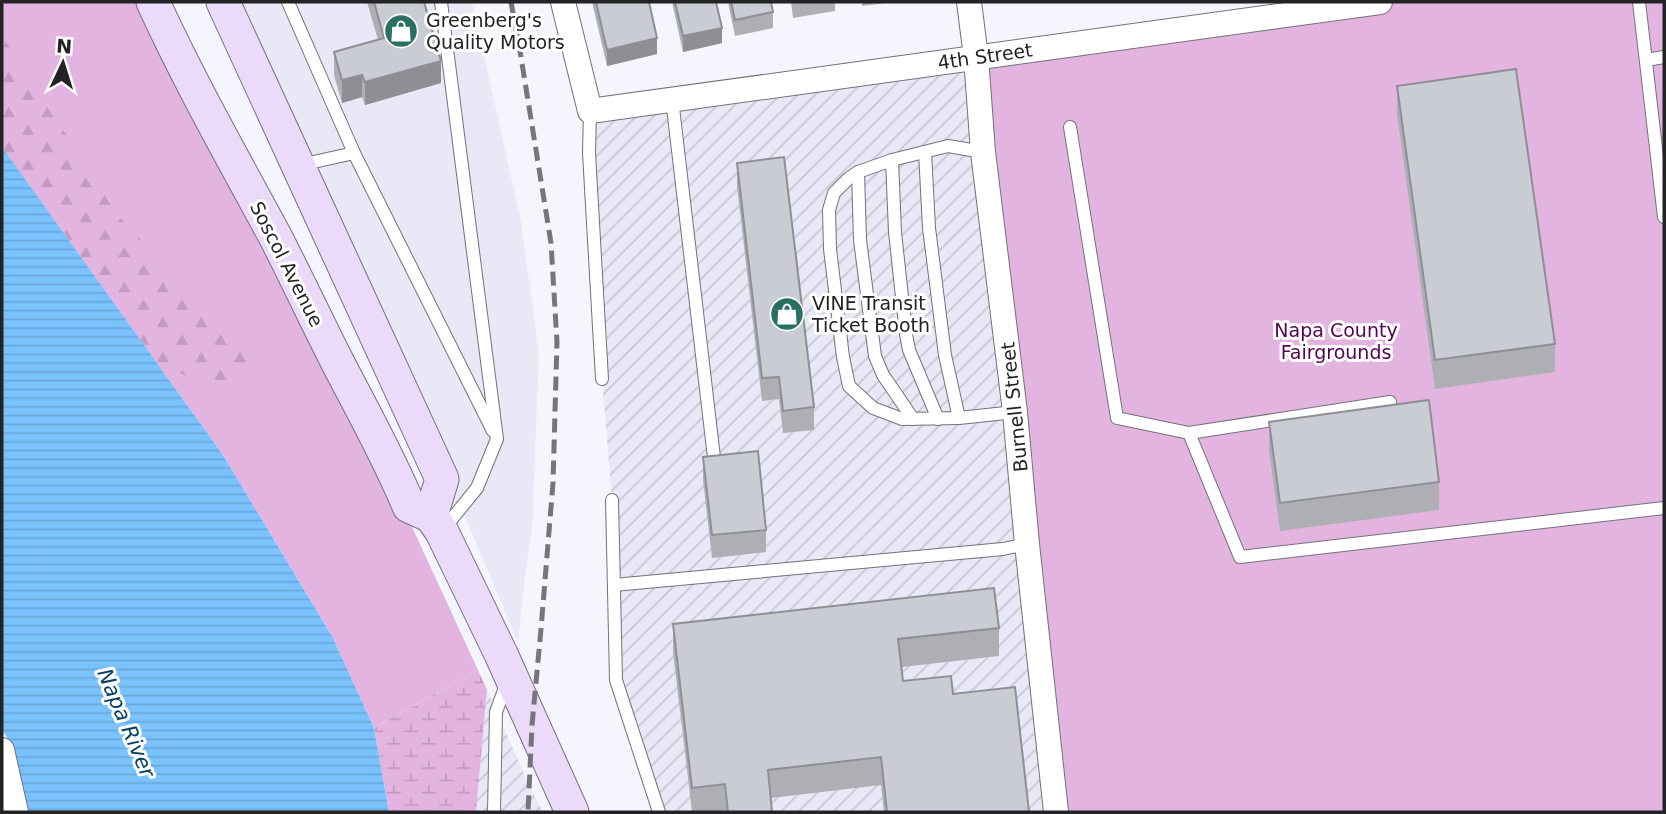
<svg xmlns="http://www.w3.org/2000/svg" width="1666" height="814" font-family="'DejaVu Sans',sans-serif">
  <defs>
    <pattern id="industrial-furrows" width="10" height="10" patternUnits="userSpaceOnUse" patternTransform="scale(1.75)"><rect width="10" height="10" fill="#e8e8f7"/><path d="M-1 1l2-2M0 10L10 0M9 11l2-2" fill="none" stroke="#c7c7d4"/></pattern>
    <pattern id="forest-firs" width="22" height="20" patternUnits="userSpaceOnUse" patternTransform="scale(1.75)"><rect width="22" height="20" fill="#e4b4e0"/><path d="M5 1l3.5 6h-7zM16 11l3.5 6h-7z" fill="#c39ac0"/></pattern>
    <pattern id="wetland-marsh" width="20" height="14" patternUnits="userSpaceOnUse" patternTransform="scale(1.75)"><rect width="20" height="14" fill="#e4b4e0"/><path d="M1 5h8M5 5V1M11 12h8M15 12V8" fill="none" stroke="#c39ac0"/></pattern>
    <pattern id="water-rules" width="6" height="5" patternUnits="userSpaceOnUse" patternTransform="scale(1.75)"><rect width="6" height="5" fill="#7bc3fe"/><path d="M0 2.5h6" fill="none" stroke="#6aa7da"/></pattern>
  </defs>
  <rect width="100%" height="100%" fill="#f5f5fd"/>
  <path fill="#e8e8f7" d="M223,2H472L521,222L539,353L532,528L525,576L518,643L467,521L442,479Z"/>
  <g fill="url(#industrial-furrows)">
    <path d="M976,57L1056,812H659L616,680L612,500L602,379L590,111Z"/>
    <path d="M487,690L530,787L543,812H476Z"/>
  </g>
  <g fill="#e4b4e0">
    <path d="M2,2H153L318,323L478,670L374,728L333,638L223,455L2,147Z"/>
    <path d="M1380,2H1664V812H1056L976,57Z"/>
  </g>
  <path fill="url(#forest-firs)" d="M2,36L30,77L116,213L250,357L231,399L155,360L2,147Z"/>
  <path fill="url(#wetland-marsh)" d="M478,670L487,690L476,812H389L374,728Z"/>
  <path fill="url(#water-rules)" d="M2,147L223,455L333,638L374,728L389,812H29L10,743L2,729Z"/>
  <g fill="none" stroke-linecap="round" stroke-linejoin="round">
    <g stroke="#727279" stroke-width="14">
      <g id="lane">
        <path d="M288,2L354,153L493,431"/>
        <path d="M441,2L497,439L477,488L442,531"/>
        <path d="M1639,2L1664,217"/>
        <path d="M1646,60L1664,57"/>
        <path d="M672,99L715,466"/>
        <path d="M590,111L589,153L602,379"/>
        <path d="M1070,127L1117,418L1189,433L1240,557L1664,508"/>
        <path d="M925,152L929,228L945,355L959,418"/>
        <path d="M983,152L948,146L892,160L858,172L848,179L834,193L829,210L830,249L843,357L849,386L873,408L902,419L959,418L1015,412"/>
        <path d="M892,160L895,232L906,334L909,350L938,419"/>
        <path d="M300,165L354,153"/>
        <path d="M858,172L860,240L875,356L883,375L913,419"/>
        <path d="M1189,433L1390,402"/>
        <path d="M612,500L616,680L659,812"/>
        <path d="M614,585L1003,549L1027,544"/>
        <path d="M494,812L496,712L507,682"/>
      </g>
    </g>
    <g stroke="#727279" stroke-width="26">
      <g id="street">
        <path d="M563,2L590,111L1380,2"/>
        <path d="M969,2L976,57L983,152L1015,412L1027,544L1056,812"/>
        <path d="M2,750L16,812"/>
      </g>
    </g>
    <g stroke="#727279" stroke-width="35">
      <g id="secondary">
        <path d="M153,2C190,83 234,160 276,238C298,281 318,324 340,367C364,413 389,458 409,506L431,516L442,532L501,654L572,812"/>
        <path d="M223,2L442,479L431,516"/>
      </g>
    </g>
    <use href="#lane" stroke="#fff" stroke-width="12"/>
    <use href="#street" stroke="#fff" stroke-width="24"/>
    <use href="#secondary" stroke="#ecdafa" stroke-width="33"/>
    <path stroke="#75757a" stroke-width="5" stroke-dasharray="14 7" stroke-linecap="butt" d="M511,2L521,57L551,243L557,342L553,483L541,629L532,725L528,812"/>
  </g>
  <g fill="#adafb5">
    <path d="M367,2H424L441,83L365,105L362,97L342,103L334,75V52L378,40Z"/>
    <path d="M592,2H649L657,54L607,66Z"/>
    <path d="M672,2H716L722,43L683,52Z"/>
    <path d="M728,2H771L773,12V28L735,36Z"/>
    <path d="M791,2H835V11L793,18Z"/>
    <path d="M862,2H894L862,6Z"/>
    <path d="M1397,86L1555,344V372L1435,389L1397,114Z"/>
    <path d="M737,163L814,407V430L783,433L779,399L762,401L737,186Z"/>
    <path d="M1269,422L1439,482V510L1280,531L1269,450Z"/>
    <path d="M703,457L766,530V552L712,558L703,480Z"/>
    <path d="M673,624L999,628V656L902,667L903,681L953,694L1029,812H884L881,785L771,798L772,812H692L673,652Z"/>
  </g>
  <g fill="#8d8f94">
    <path d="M722,28V43L683,52V36Z"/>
    <path d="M657,38V54L607,66V50Z"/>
    <path d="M441,61V83L365,105V82Z"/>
    <path d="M362,75V97L342,103V80Z"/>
  </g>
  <g fill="#c9ccd3" stroke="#8d8f94" stroke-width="2">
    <path d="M374,2H424L441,61L365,82L362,75L342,80L334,52L384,38Z"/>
    <path d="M596,2H649L657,38L607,50Z"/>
    <path d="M675,2H716L722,28L683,36Z"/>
    <path d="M731,2H771L773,12L735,20Z"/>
    <path d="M1516,69L1555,344L1435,360L1397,86Z"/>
    <path d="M784,157L814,407L783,411L779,377L762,378L737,163Z"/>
    <path d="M1429,400L1439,482L1280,503L1269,422Z"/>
    <path d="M758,451L766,530L712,535L703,457Z"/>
    <path d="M994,588L999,628L898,639L903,681L951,676L953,694L1015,687L1029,812H887L881,757L768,770L772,812H728L725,784L692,788L673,624Z"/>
  </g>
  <defs>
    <g id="shop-disc" transform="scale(1.75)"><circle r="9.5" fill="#296f64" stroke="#fff"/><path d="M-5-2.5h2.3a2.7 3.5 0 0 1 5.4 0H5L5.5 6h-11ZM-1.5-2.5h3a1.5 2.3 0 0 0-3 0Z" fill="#fff"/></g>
  </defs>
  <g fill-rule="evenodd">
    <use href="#shop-disc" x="401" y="31"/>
    <use href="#shop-disc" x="787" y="314"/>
  </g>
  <g text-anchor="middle" stroke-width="6" stroke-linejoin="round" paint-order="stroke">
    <g font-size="19" fill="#232326" stroke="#fff" text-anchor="start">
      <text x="426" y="27">Greenberg's<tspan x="426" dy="22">Quality Motors</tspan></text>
      <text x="812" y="310">VINE Transit<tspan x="812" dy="22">Ticket Booth</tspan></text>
    </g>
    <g font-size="19" fill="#232326" stroke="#fff">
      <text transform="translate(985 56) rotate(-8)" y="7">4th Street</text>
      <text transform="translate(287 264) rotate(63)" y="7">Soscol Avenue</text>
      <text transform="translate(1014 407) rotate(-96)" y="7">Burnell Street</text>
    </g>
    <g font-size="19" fill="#540353" stroke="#fff">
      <text x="1336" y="337">Napa County<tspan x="1336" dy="22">Fairgrounds</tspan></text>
    </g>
    <g font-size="21" font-style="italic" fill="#074066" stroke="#fff">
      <text transform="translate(126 723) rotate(67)" y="7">Napa River</text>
    </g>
  </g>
  <rect width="1666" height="814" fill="none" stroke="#232326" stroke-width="7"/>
  <g transform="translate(63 63) rotate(4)" stroke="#ffffff" stroke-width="5" paint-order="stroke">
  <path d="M0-5L12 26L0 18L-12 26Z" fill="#232326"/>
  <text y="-10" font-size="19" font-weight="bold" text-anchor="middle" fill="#232326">N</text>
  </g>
</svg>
